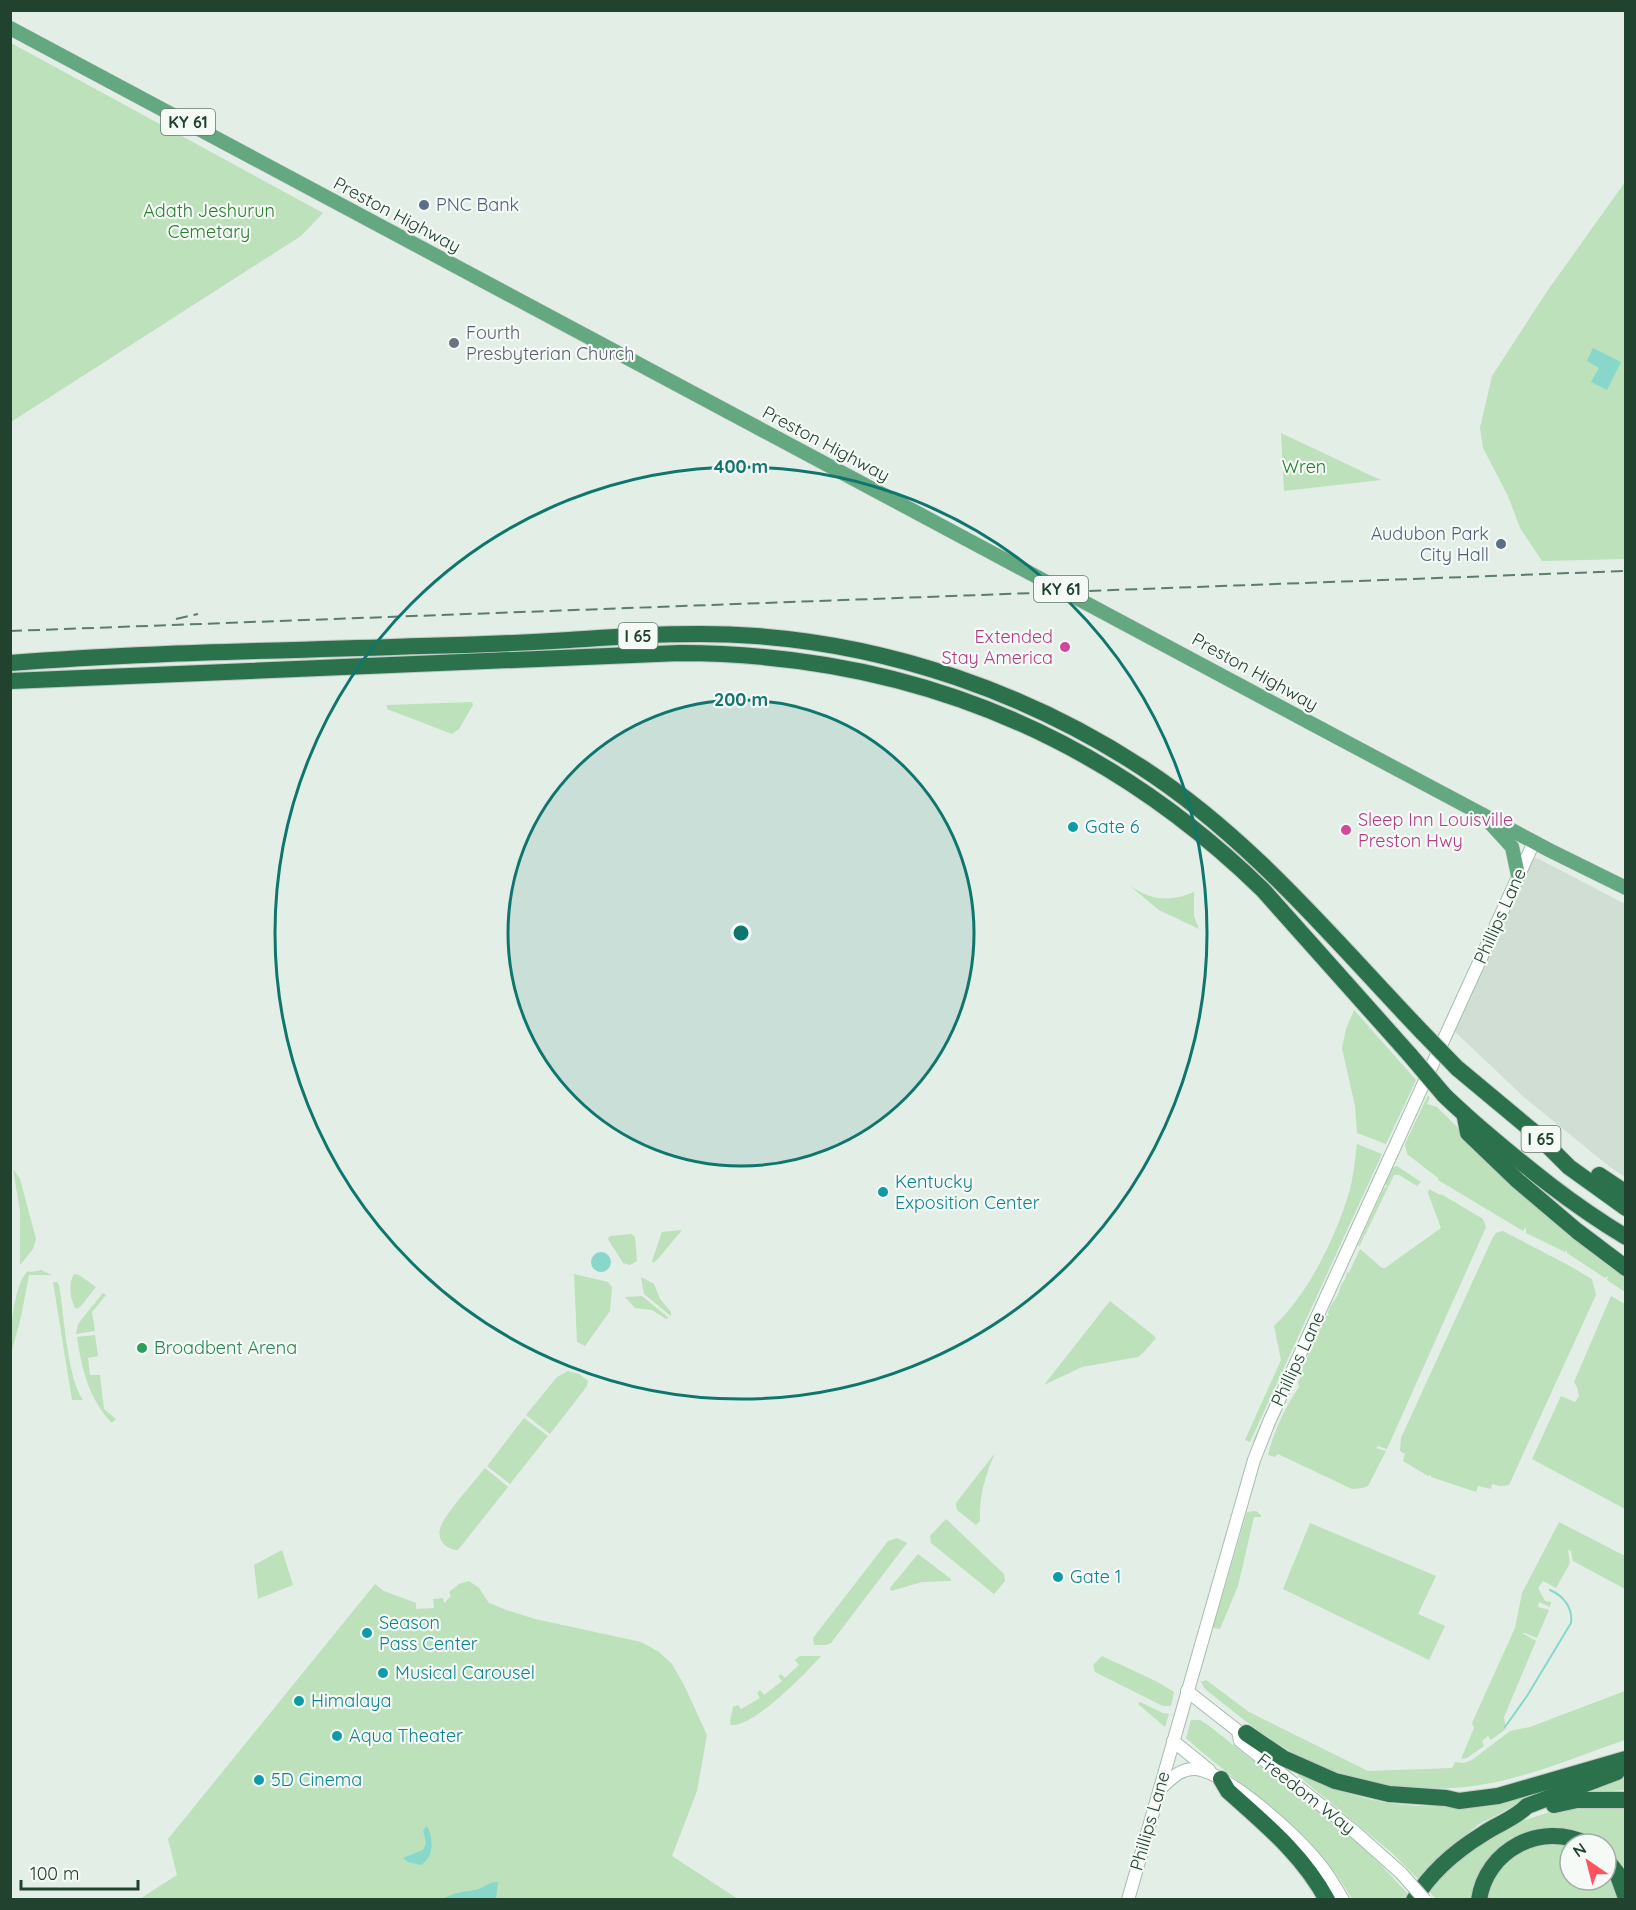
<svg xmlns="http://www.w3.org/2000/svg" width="1636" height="1910" font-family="Quicksand,sans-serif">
  <rect width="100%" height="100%" fill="#e3eee6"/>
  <path fill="#d1ded4" d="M1531,858L1539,859L1625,904V1177L1610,1167L1525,1098L1452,1029Z"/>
  <g fill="#bce1bb">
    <path d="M11,43L323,213L301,236L11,422Z"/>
    <path d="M1625,182V559L1542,561L1520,528L1508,496L1483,448L1480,428L1492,376L1548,290Z"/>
    <path d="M1281,433L1372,476L1381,480L1284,491Z"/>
    <path d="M472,702L473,705L459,729L452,734L387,709V705Z"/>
    <path d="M1130,886C1153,901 1169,902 1194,892V916L1199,929L1159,910Z"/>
    <path d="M1354,1010L1416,1080L1386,1144L1357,1133L1355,1106L1342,1048L1346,1029Z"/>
    <path d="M1428,1095L1430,1098L1427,1104L1437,1107L1547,1217L1625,1276V1292L1607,1280L1608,1276L1605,1278L1567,1253V1250L1565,1252L1526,1233V1227L1523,1231L1438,1180V1178L1407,1154L1405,1144Z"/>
    <path d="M1357,1144L1382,1154L1250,1442L1245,1440L1281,1360L1274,1326C1309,1293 1337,1235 1350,1189C1354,1174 1355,1158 1357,1144Z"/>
    <path d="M1383,1156L1385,1157L1255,1440L1252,1443Z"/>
    <path d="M1397,1166L1421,1182L1417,1186L1399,1175H1394L1359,1247L1358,1245L1384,1188L1387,1187L1385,1183L1391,1168Z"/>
    <path d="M13,1169L20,1179L36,1239L33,1249L20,1265V1211Z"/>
    <path d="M1429,1189L1440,1195L1441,1194L1483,1219L1486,1227L1387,1449L1378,1446L1376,1448L1386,1451L1368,1486L1363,1488L1352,1489L1278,1454L1275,1457L1268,1455C1274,1430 1286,1406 1299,1387L1298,1382L1302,1375L1300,1373L1326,1315L1329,1316L1328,1312C1330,1306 1333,1302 1336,1298C1341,1291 1339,1285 1345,1280L1347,1272L1349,1273L1360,1249L1382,1268H1385L1441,1228L1428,1193Z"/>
    <path d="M682,1230L657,1260L653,1263L652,1261L662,1232Z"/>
    <path d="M1503,1231L1568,1265L1592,1279L1596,1295L1509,1485L1500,1486L1492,1484L1491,1489L1478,1486L1476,1492L1431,1477V1475L1428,1476L1403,1461L1405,1454L1400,1451L1401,1438L1493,1237L1496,1233Z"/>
    <path d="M632,1234L635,1237L637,1261L630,1265L623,1263L608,1239L610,1236Z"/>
    <path d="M41,1270L52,1275H29L21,1317L11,1354C10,1333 13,1285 28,1271L31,1272Z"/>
    <path d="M74,1274L79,1275L96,1287L81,1306L76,1309C70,1301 68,1283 74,1274Z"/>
    <path d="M574,1274L608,1282L612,1287L610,1311L585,1346L577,1342Z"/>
    <path d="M641,1277L654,1284L660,1299L671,1312V1316L644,1294Z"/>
    <path d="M53,1282H57L59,1285C64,1313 67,1378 83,1400H72Z"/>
    <path d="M103,1293L106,1295L92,1312L95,1331L76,1334L78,1324Z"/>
    <path d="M642,1296L669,1318L666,1319L652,1310L635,1308L625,1297Z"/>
    <path d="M1611,1296L1625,1304V1509L1532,1459L1561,1396L1575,1402L1579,1396L1577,1387L1574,1382Z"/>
    <path d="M1110,1301L1153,1335L1156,1338L1144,1352L1138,1357L1082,1367L1044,1385Z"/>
    <path d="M95,1335L98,1356L88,1358L90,1375H100L104,1409L116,1419L112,1423C89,1399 82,1370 77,1337Z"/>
    <path d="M568,1371L579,1374L588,1381L587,1386L550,1434L526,1415L557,1377Z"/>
    <path d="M524,1418L548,1436L510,1484L487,1466Z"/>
    <path d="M995,1453C985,1476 979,1496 980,1521L976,1525L957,1510L956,1503Z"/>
    <path d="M485,1468L508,1487L458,1550C447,1550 437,1541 440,1529C442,1517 476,1480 485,1468Z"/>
    <path d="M1256,1511L1261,1515V1517H1254L1238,1586L1220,1629L1213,1628L1247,1512Z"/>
    <path d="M946,1519L1004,1574L1005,1581L994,1594L931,1543L930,1536Z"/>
    <path d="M1559,1522L1625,1556V1589L1573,1561L1571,1551L1568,1550L1570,1563L1556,1588L1543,1581L1538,1588L1545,1601L1551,1602L1550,1607L1539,1602L1538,1607L1549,1610L1537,1638L1525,1633H1522L1536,1641L1504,1717L1506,1729L1491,1740L1488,1736L1482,1741L1484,1746L1467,1758L1461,1759L1474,1728L1472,1723L1515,1628L1522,1593Z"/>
    <path d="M1310,1523L1436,1576L1418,1614L1445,1626L1429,1660L1283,1589Z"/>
    <path d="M897,1538L907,1543L831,1643L826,1645H814L813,1638L882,1549L888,1541Z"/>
    <path d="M282,1550L293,1585L258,1599L254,1565Z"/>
    <path d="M918,1554L951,1579V1581L922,1582L891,1591L890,1588Z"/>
    <path d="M469,1581L479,1588L489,1603L506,1610L535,1619L641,1642L659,1652L672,1664L684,1685L707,1735L697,1791L672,1856L738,1899L138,1900L177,1875L168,1839L375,1584L384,1591L416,1603V1609L434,1608L433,1599L443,1598L444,1603L451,1596L449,1592L459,1584Z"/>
    <path d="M800,1656H821C807,1672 753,1728 731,1725L730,1721L733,1707L738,1705L741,1709L760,1698L757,1693L760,1690L764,1695L782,1681L778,1676L781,1674L785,1678L799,1665L795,1660Z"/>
    <path d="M1102,1656C1126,1668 1152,1677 1174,1692L1171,1706H1163L1095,1672L1093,1665Z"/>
    <path d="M1206,1680L1249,1712L1368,1771L1452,1768L1455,1762L1464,1763L1472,1760L1510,1731L1530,1727L1625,1691V1740C1581,1755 1537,1774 1491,1783C1421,1797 1347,1785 1285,1748C1256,1731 1231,1709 1205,1689L1201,1682Z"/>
    <path d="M1140,1702L1163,1713L1169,1714L1165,1727L1138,1704Z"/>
    <path d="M1191,1720H1200L1208,1725L1355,1841L1380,1864L1410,1896L1408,1899H1352C1310,1825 1247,1793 1186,1738Z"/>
    <path d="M1625,1773V1790L1574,1794V1793Z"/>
    <path d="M1299,1774C1344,1796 1397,1810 1447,1805C1460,1804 1472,1800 1484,1798C1508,1793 1532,1789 1557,1784L1479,1824L1449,1848L1420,1881L1391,1852L1298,1776Z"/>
    <path d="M1625,1803V1883L1606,1854V1844H1594L1531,1834L1472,1899H1436L1428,1890L1462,1855L1515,1823L1556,1810Z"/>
    <path d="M1536,1843L1570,1844V1880H1606V1869L1612,1878L1619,1900H1483L1498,1866Z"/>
  </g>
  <g fill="#87d8cb">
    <path d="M1593,348L1621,362L1607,390L1591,382L1599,368L1587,361Z"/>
    <circle cx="601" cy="1262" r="10"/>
    <path d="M427,1826C434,1839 434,1857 421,1865L408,1862L403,1858L423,1850L426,1843L423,1830Z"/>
    <path d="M498,1882L496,1899H443C454,1892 463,1892 475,1890C484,1888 489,1881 498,1882Z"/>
  </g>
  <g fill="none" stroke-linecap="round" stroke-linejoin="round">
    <path stroke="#87d8cb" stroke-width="2" d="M1505,1727L1527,1696L1571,1623C1573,1608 1564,1596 1550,1590"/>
    <g stroke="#a4bead" stroke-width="14">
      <g id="secondary">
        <path d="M1187,1691L1238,1731L1240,1741L1355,1832L1401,1873"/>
        <path d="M1173,1741L1209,1770"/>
        <path d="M1160,1789C1171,1779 1180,1768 1196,1769C1228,1773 1296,1835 1317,1861C1327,1872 1335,1886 1343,1900"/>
        <path d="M1128,1900L1254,1460L1269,1422L1534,842"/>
      </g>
    </g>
    <g stroke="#c1cac5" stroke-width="15">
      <g id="primary">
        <path d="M10,28L1316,726L1549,850L1626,888"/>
        <path d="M1491,824L1512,847L1518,875"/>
      </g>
    </g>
    <g stroke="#c1cac5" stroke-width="18">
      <g id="highway">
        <path d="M10,663C147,652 285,651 422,646C471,645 520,643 569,640C631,636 694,631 756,636C892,646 1027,693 1141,767C1251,838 1334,940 1423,1033"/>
        <path d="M10,681L680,653C905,654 1101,732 1263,890L1410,1055"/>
        <path d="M1457,1068L1535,1133L1569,1167L1626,1208"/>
        <path d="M1444,1095C1455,1106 1467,1116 1478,1126C1526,1167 1571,1204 1626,1237"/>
        <path d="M1465,1117L1468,1133L1518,1181L1577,1231L1626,1268"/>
        <path d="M1599,1175L1626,1193"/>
        <path d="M1246,1733L1283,1758L1335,1781L1389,1794L1446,1798L1459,1801L1498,1796L1626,1759"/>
        <path d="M1221,1779L1228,1791C1265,1824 1303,1855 1327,1900"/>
        <path d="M1554,1805L1577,1800H1626"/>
        <path d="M1606,1859L1617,1873L1626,1898"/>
        <path d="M1414,1900C1430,1873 1457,1850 1483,1834C1497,1824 1515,1819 1527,1806L1617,1772"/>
        <path d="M1479,1900C1486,1850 1541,1821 1587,1844"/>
      </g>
    </g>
    <use href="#secondary" stroke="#fff" stroke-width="12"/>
    <use href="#primary" stroke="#64a881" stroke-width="14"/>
    <use href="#highway" stroke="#2a714c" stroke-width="16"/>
    <g stroke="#5c7d6a" stroke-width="2" stroke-dasharray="12 6" stroke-linecap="butt">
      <path d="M176,619L198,614"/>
      <path d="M10,631L1626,571"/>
    </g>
    <g stroke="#a4bead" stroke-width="14" stroke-linecap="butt">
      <path id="secondary-bridge" d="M1401,1873L1425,1900"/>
    </g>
    <g stroke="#c1cac5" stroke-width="18" stroke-linecap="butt">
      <g id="highway-bridge">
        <path d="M1423,1033L1457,1068"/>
        <path d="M1410,1055L1444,1095"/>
      </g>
    </g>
    <use href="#secondary-bridge" stroke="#fff" stroke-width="12"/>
    <use href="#highway-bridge" stroke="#2a714c" stroke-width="16"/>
  </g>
  <circle cx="741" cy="933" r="233" fill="#0f766e" fill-opacity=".12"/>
  <g fill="none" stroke="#0f766e" stroke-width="3">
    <circle cx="741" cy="933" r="233"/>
    <circle cx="741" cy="933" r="466"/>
  </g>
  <g fill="#5c6f8a" stroke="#f5faf6" stroke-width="2">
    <circle cx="424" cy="205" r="6"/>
    <circle cx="1501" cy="544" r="6"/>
  </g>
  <circle fill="#6b7280" stroke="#f5faf6" stroke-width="2" cx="454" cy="343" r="6"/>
  <g fill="#d1479c" stroke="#f5faf6" stroke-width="2">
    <circle cx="1065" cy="647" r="6"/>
    <circle cx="1346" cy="830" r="6"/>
  </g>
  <g fill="#0f9aa8" stroke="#f5faf6" stroke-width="2">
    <circle cx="1073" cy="827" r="6"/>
    <circle cx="883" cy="1192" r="6"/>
    <circle cx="1058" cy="1577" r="6"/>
    <circle cx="367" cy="1633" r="6"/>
    <circle cx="383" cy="1673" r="6"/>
    <circle cx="299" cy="1701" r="6"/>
    <circle cx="337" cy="1736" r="6"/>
    <circle cx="259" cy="1780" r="6"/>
  </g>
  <circle fill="#2e9e5b" stroke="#f5faf6" stroke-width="2" cx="142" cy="1348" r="6"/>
  <g text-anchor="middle" stroke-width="4.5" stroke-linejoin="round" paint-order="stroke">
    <g fill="#f5faf6" stroke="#61796b" stroke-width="1.5">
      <rect x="161" y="109" width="54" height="26" rx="4.5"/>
      <rect x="1034" y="576" width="54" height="26" rx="4.5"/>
      <rect x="618.5" y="623" width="39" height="26" rx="4.5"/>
      <rect x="1521.5" y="1126" width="39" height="26" rx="4.5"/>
    </g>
    <g font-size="16" font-weight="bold" fill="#21422f">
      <text x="188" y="128">KY 61</text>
      <text x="1061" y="595">KY 61</text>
      <text x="638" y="642">I 65</text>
      <text x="1541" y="1145">I 65</text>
    </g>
    <g font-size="18" fill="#4e5e75" stroke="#f5faf6" text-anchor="start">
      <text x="436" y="211">PNC Bank</text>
      <text x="1489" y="540" text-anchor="end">Audubon Park<tspan x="1489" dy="21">City Hall</tspan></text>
    </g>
    <g font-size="18" fill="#277d2d" stroke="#f5faf6">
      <text x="209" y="217">Adath Jeshurun<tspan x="209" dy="21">Cemetary</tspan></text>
      <text x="1304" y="473">Wren</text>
    </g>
    <g font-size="18" fill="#21422f" stroke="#f5faf6">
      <text transform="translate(397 215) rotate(28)" y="6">Preston Highway</text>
      <text transform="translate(826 444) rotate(28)" y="6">Preston Highway</text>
      <text transform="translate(1255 672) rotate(29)" y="6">Preston Highway</text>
      <text transform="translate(1500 916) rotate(-66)" y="6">Phillips Lane</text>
      <text transform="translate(1298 1359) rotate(-65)" y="6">Phillips Lane</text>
      <text transform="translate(1306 1794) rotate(38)" y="6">Freedom Way</text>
      <text transform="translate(1150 1821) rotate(-74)" y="6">Phillips Lane</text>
    </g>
    <g font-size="18" fill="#5b616d" stroke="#f5faf6" text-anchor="start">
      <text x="466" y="339">Fourth<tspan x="466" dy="21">Presbyterian Church</tspan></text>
    </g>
    <g font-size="18" fill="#b23c85" stroke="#f5faf6" text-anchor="end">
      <text x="1053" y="643">Extended<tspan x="1053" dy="21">Stay America</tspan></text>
      <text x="1358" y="826" text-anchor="start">Sleep Inn Louisville<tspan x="1358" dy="21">Preston Hwy</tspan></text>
    </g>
    <g font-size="18" fill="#0d838f" stroke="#f5faf6" text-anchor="start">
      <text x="1085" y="833">Gate 6</text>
      <text x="895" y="1188">Kentucky<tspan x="895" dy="21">Exposition Center</tspan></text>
      <text x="1070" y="1583">Gate 1</text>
      <text x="379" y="1629">Season<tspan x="379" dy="21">Pass Center</tspan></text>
      <text x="395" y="1679">Musical Carousel</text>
      <text x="311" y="1707">Himalaya</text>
      <text x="349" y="1742">Aqua Theater</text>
      <text x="271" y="1786">5D Cinema</text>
    </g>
    <g font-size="18" fill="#27864d" stroke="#f5faf6" text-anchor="start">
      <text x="154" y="1354">Broadbent Arena</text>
    </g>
  </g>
  <circle cx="741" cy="933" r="9" fill="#0f766e" stroke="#f5faf6" stroke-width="3"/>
  <g font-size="18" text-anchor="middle" font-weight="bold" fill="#0f766e" stroke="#f5faf6" stroke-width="4.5" stroke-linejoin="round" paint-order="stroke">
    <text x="741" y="473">400 m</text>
    <text x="741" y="706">200 m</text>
  </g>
  <rect width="1636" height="1910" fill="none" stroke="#21422f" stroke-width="24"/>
  <g transform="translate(1588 1862) rotate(325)"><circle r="28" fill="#f5faf6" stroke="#a0b0a6" stroke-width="1.5"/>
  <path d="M0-4.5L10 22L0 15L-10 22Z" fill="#fe525e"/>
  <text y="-9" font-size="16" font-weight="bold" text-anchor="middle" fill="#21422f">N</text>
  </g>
  <path d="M21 1880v9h117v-9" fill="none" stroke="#21422f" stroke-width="3"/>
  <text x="30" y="1880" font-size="18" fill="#21422f" stroke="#f5faf6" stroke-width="4.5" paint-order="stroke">100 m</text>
</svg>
